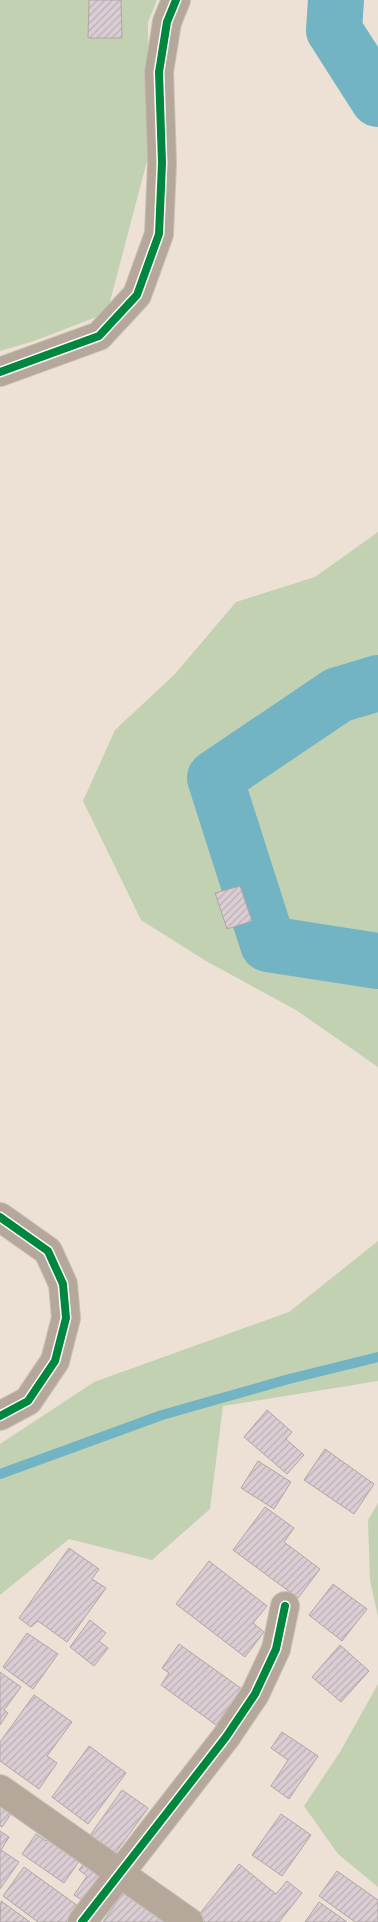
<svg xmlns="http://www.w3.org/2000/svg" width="378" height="1922" font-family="'Varela Round',sans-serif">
  <defs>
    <pattern id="building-hatch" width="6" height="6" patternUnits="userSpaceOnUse" patternTransform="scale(1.25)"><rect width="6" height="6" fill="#dbcdd4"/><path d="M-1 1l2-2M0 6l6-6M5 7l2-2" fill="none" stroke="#bbafb4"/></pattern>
  </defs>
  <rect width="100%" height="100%" fill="#ede1d6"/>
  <g fill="#c2d1b1">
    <path d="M0,0H157L148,22L147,161L107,313L34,341L0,351Z"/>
    <path d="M378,532V1067L296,1010L206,961L141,920L83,801L115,730L175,674L236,602L315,577Z"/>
    <path d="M378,1241V1381L223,1406L210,1509L152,1560L69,1539L0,1595V1444L94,1382L289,1312Z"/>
    <path d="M378,1503V1617L370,1580L368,1520Z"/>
    <path d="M378,1684V1887L338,1854L304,1806L340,1752Z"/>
  </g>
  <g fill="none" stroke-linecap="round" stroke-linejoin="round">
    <path stroke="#72b4c4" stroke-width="10" d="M0,1474L162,1415L289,1379L378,1357"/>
    <g stroke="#72b4c4" stroke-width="56">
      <path d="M336,0L334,30L378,99"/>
      <path d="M378,683L338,695L215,778L268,944L378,961"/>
    </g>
  </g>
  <g fill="url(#building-hatch)" stroke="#afa7a6">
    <path d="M89,0H121L122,38H88Z"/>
    <path d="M240,886L252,921L227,929L215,893Z"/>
    <path d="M267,1410L292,1432L286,1439L304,1455L287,1474L244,1437Z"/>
    <path d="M325,1449L374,1484L354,1514L304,1480Z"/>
    <path d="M258,1461L291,1482L274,1509L241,1488Z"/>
    <path d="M265,1507L294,1528L284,1542L320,1569L298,1598L233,1550Z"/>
    <path d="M69,1548L99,1569L92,1579L106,1588L67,1642L38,1621L31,1627L19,1618Z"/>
    <path d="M209,1561L267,1606L253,1623L264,1632L245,1657L176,1604Z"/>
    <path d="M333,1584L367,1609L342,1641L309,1615Z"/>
    <path d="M90,1620L106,1633L99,1641L108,1648L94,1666L70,1647Z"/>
    <path d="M27,1633L58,1654L33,1689L3,1667Z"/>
    <path d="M179,1644L242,1689L216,1725L161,1685L169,1673L162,1668Z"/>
    <path d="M340,1645L369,1671L341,1702L312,1677Z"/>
    <path d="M0,1672L21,1687L4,1710L8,1713L0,1725Z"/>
    <path d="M34,1695L72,1722L47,1756L57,1763L39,1789L0,1761V1742Z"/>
    <path d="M282,1732L318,1756L289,1799L271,1786L288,1760L271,1748Z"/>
    <path d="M89,1746L126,1773L88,1824L52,1797Z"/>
    <path d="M122,1790L148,1808L111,1859L86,1841Z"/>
    <path d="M0,1802L13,1811L2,1827L0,1826Z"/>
    <path d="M281,1814L311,1835L282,1876L252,1855Z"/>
    <path d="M0,1831L9,1837L1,1850L19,1862L0,1889Z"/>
    <path d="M36,1834L46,1841L50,1835L82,1857L64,1883L22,1854Z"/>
    <path d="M87,1859L106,1873L85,1902L74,1895L87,1876L79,1870Z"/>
    <path d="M239,1864L276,1894L287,1881L302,1893L279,1922H205L198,1916Z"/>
    <path d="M24,1867L78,1906L66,1922H38L3,1896Z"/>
    <path d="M337,1871L378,1900V1922H355L319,1896Z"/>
    <path d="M125,1890L172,1922H103Z"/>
    <path d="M1,1901L30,1922H0Z"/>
    <path d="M319,1902L347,1922H305Z"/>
  </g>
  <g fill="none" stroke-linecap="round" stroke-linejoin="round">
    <g stroke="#c9bfb7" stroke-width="30">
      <g id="minor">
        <path d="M0,372L99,336L137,295L159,234L162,163L159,72L167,22L176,0"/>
        <path d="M0,1217L48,1251L63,1284L66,1318L55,1361L28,1401L0,1416"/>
        <path d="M0,1789L189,1922"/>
        <path d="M82,1922L226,1737L255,1694L276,1649L285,1606"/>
      </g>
    </g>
    <use href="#minor" stroke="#b5a89a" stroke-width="28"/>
    <g stroke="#fff" stroke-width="11">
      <g id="cycleway">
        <path d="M0,372L99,336L137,295L159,234L162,163L159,72L167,22L176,0"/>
        <path d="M0,1217L48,1251L63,1284L66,1318L55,1361L28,1401L0,1416"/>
        <path d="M82,1922L226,1737L255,1694L276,1649L285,1606"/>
      </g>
    </g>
    <use href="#cycleway" stroke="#00873e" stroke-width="8"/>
  </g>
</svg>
